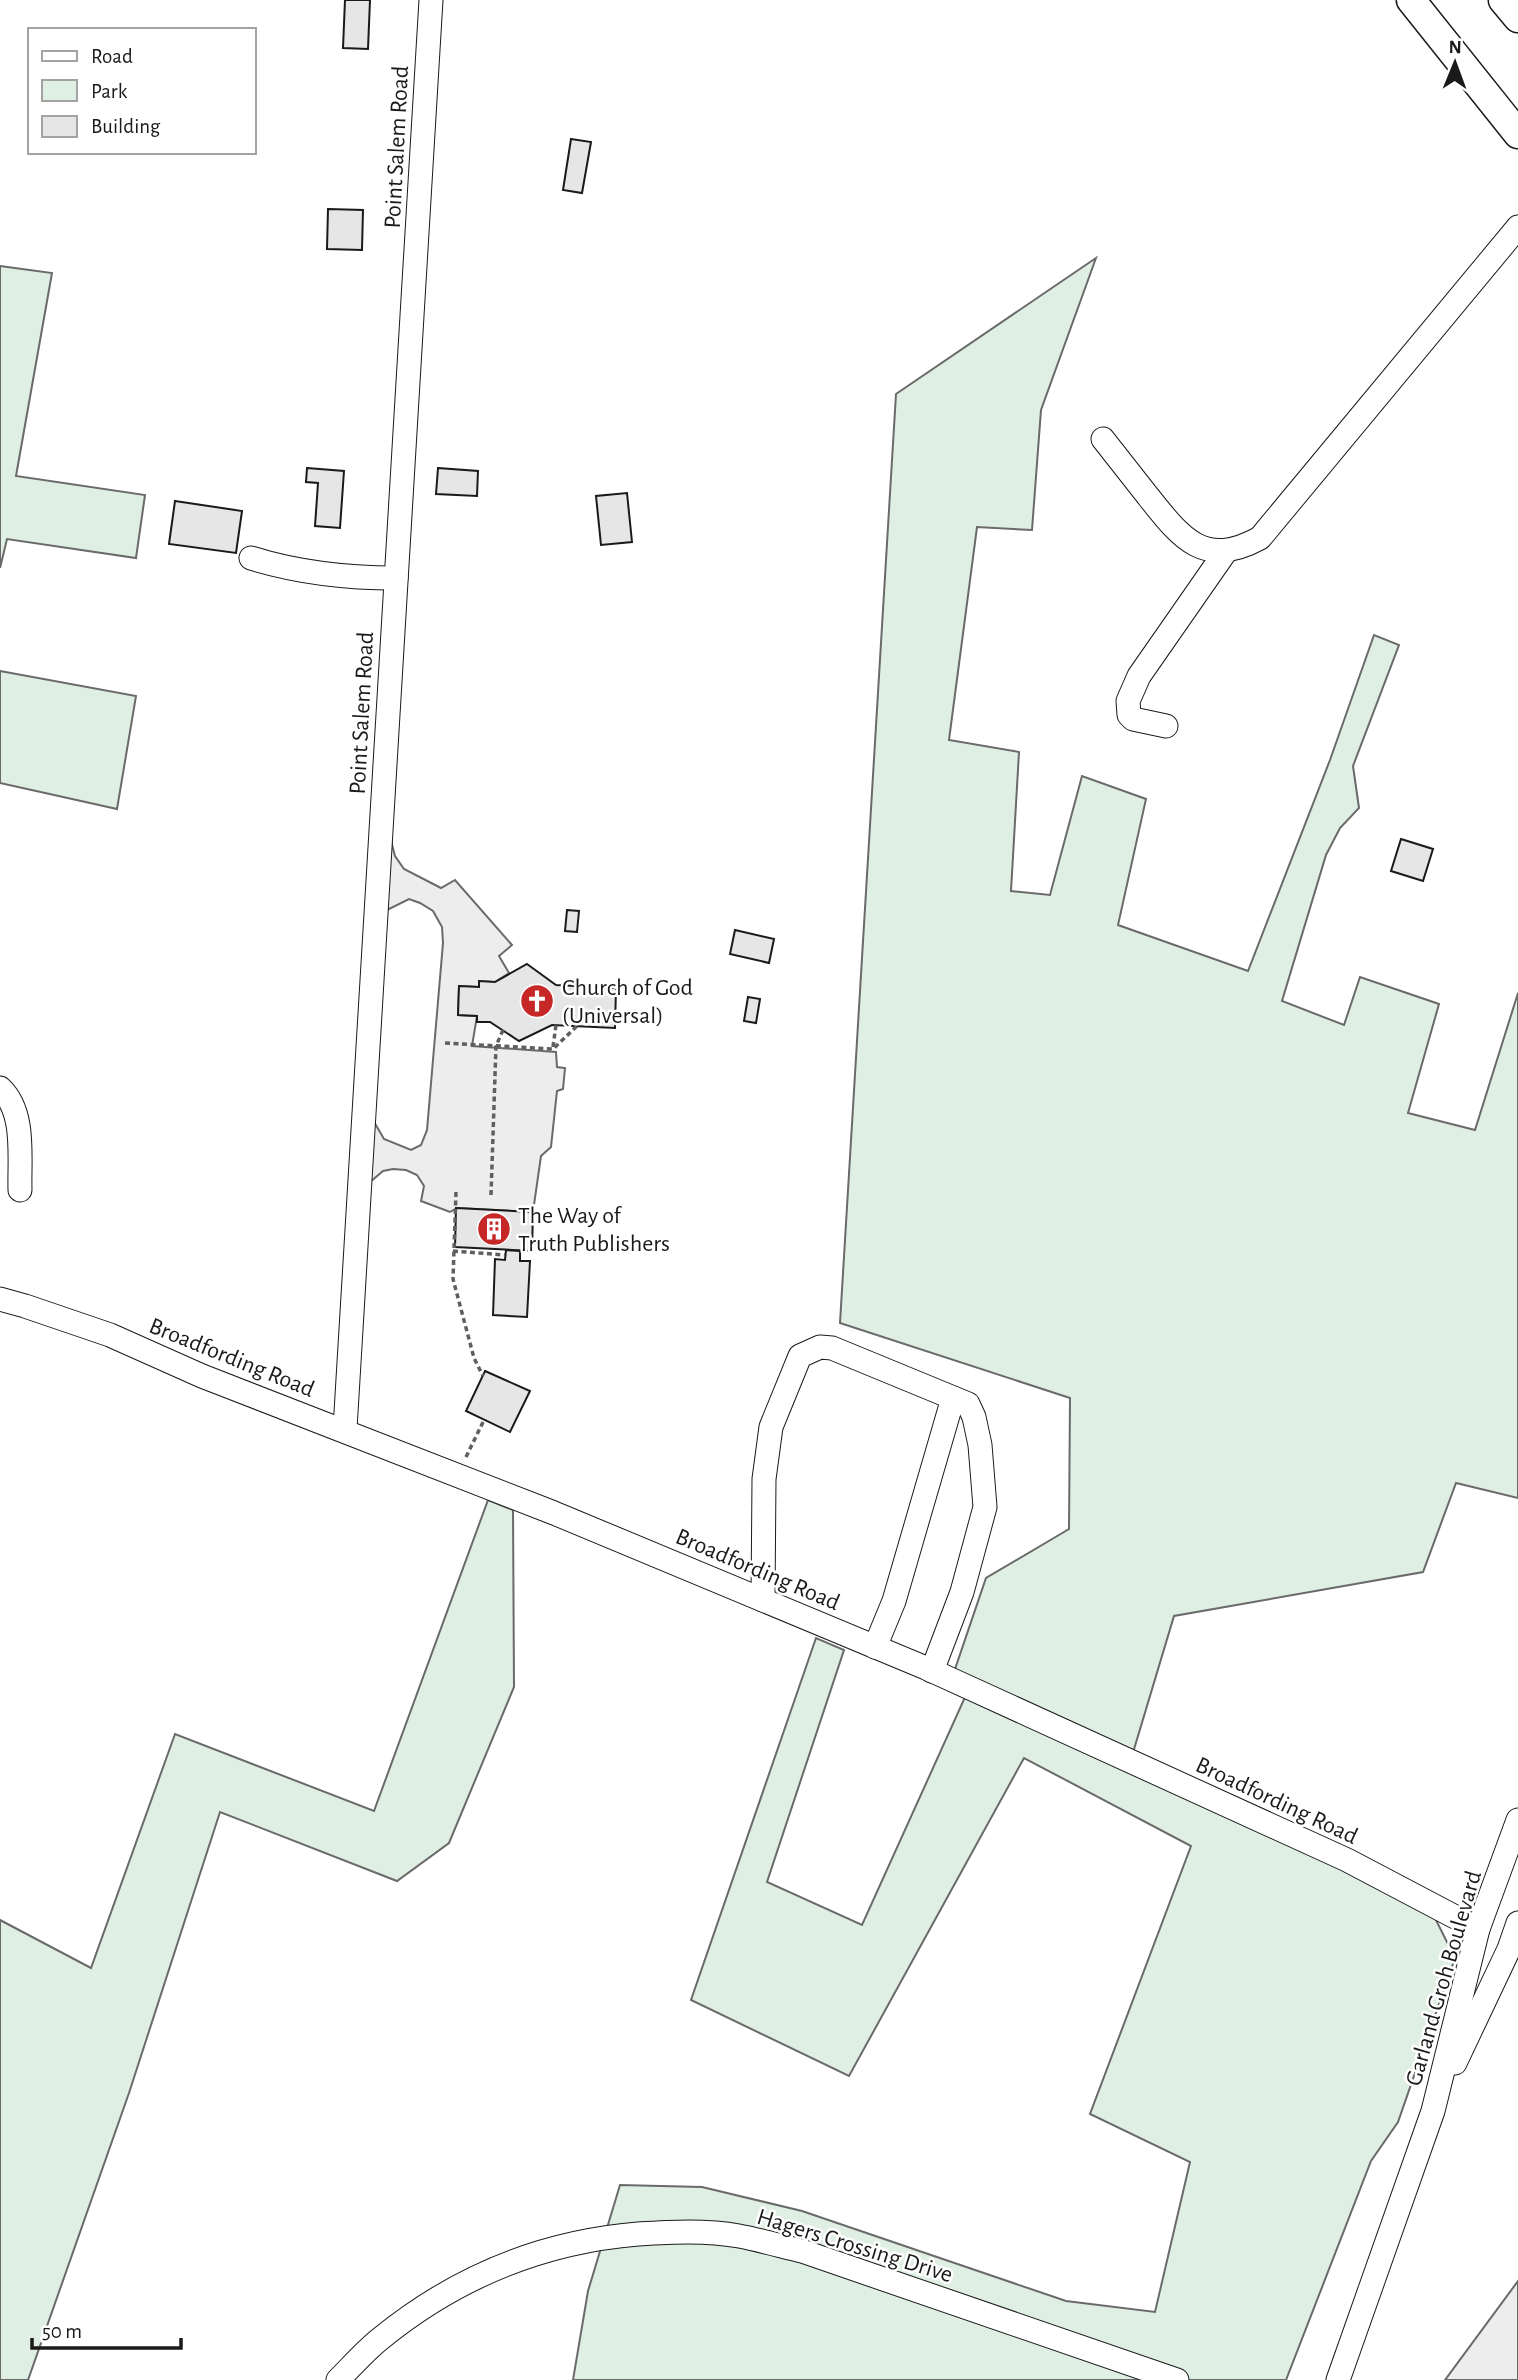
<svg xmlns="http://www.w3.org/2000/svg" width="1518" height="2380" font-family="'Alegreya Sans',sans-serif">
  <rect width="100%" height="100%" fill="#fff"/>
  <g fill="#e0efe3" stroke="#6a6a6a" stroke-width="2">
    <path d="M1096,258L1041,410L1032,530L977,527L949,740L1019,752L1011,891L1050,895L1082,776L1146,799L1118,925L1248,971L1330,760L1374,635L1399,645L1353,766L1359,808L1340,828L1326,855L1282,1001L1344,1025L1360,977L1439,1004L1408,1113L1475,1130L1518,993V1498L1456,1483L1423,1572L1174,1616L1132,1756L1421,1890L1455,1958L1398,2122L1371,2161L1286,2380H573L588,2291L620,2185L702,2187L802,2211L1066,2301L1155,2312L1190,2162L1090,2114L1191,1846L1024,1758L849,2076L691,2000L816,1638L844,1650L767,1882L862,1925L971,1684L953,1675L986,1578L1069,1529L1070,1398L840,1323L896,394Z"/>
    <path d="M0,266L52,273L16,476L145,495L136,558L7,539L0,568Z"/>
    <path d="M0,671L136,696L117,809L0,783Z"/>
    <path d="M488,1500L513,1510L514,1687L449,1843L397,1881L220,1812L129,2093L28,2380H0V1920L91,1968L175,1734L374,1811Z"/>
  </g>
  <g fill="#ededed" stroke="#6a6a6a" stroke-width="2">
    <path d="M390,837L395,856L404,869L441,888L455,880L512,945L499,956L509,973L495,982L479,981V987L459,986L458,1015L477,1016L472,1046L556,1052L557,1067L565,1068L563,1089L557,1091L551,1147L541,1156L533,1212L457,1208L450,1212L421,1201L424,1186L417,1175L406,1170L393,1169L383,1171L369,1183L373,1120L384,1139L411,1150L421,1145L427,1130L443,943L442,927L433,911L420,903L409,899L385,911Z"/>
    <path d="M1518,2281V2380H1445Z"/>
  </g>
  <g fill="#e6e6e6" stroke="#1a1a1a" stroke-width="2">
    <path d="M345,0H370L368,49L343,48Z"/>
    <path d="M571,139L591,142L582,193L563,190Z"/>
    <path d="M328,209L363,210L362,250L327,249Z"/>
    <path d="M307,468L344,471L340,528L315,526L318,483L306,482Z"/>
    <path d="M438,468L478,471L477,496L436,494Z"/>
    <path d="M627,493L632,542L601,545L596,496Z"/>
    <path d="M175,501L242,511L236,553L169,544Z"/>
    <path d="M1401,839L1433,849L1423,881L1391,871Z"/>
    <path d="M567,910L579,911L577,932L565,931Z"/>
    <path d="M735,930L774,939L769,963L730,954Z"/>
    <path d="M527,964L556,985L616,988L615,1028L552,1025L519,1041L490,1022H477V1016L458,1015L459,986L479,987V981L495,982Z"/>
    <path d="M748,997L760,999L756,1023L744,1021Z"/>
    <path d="M456,1208L533,1212L532,1251L455,1247Z"/>
    <path d="M506,1250L520,1251V1261H530L527,1317L493,1315L495,1259L505,1260Z"/>
    <path d="M485,1371L530,1391L510,1432L466,1411Z"/>
  </g>
  <g fill="none" stroke-linecap="round" stroke-linejoin="round">
    <g stroke="#1a1a1a" stroke-width="25">
      <g id="minor">
        <path d="M1103,439C1118,458 1133,477 1147,495C1181,538 1204,569 1260,538L1518,227"/>
        <path d="M251,558C299,573 345,578 396,578"/>
        <path d="M1166,726L1133,719L1129,715L1128,701L1139,676L1226,551"/>
        <path d="M0,1088C26,1112 19,1157 20,1190"/>
        <path d="M0,1299L25,1306L110,1335L202,1376L554,1513L926,1668L1347,1860L1478,1929"/>
        <path d="M345,1429L431,0"/>
        <path d="M763,1600L764,1479L771,1427L800,1356L820,1347L832,1348L968,1404L974,1417L980,1445L985,1507L962,1592L932,1671"/>
        <path d="M875,1647L894,1601L953,1398"/>
        <path d="M1455,2063L1509,1949L1518,1923"/>
        <path d="M338,2380C352,2366 365,2351 380,2339C456,2277 540,2242 638,2234C671,2232 706,2230 739,2236C760,2240 781,2246 802,2251L1177,2380"/>
        <path d="M1338,2380L1433,2111L1478,1929L1518,1820"/>
      </g>
    </g>
    <g stroke="#1a1a1a" stroke-width="31">
      <g id="major">
        <path d="M1411,0L1518,134"/>
        <path d="M1503,0L1518,18"/>
      </g>
    </g>
    <g stroke="#5f5f5f" stroke-width="3.5" stroke-dasharray="5 3.5" stroke-linecap="butt">
      <path d="M445,1043L553,1049L577,1026"/>
      <path d="M553,1047L556,1025"/>
      <path d="M456,1192L453,1279L474,1358L483,1376"/>
      <path d="M491,1195L496,1046L503,1030"/>
      <path d="M453,1251L505,1255"/>
      <path d="M466,1457L484,1420"/>
    </g>
    <use href="#minor" stroke="#fff" stroke-width="23"/>
    <use href="#major" stroke="#fff" stroke-width="28"/>
  </g>
  <defs>
    <g id="church-disc" transform="scale(1.75)"><circle r="9.5" fill="#c62828" stroke="#fff"/><path d="M-1.2-6h2.4v3.5h3.3v2.4h-3.3V6h-2.4V-.1h-3.3v-2.4h3.3Z" fill="#fff"/></g>
    <g id="building-disc" transform="scale(1.75)"><circle r="9.5" fill="#c62828" stroke="#fff"/><path d="M-4-6H4V6H1V3H-1V6H-4ZM-2.5-4.3h1.7v1.8h-1.7ZM.8-4.3h1.7v1.8H.8ZM-2.5-1h1.7V.8h-1.7ZM.8-1h1.7V.8H.8Z" fill="#fff"/></g>
  </defs>
  <g fill-rule="evenodd">
    <use href="#church-disc" x="537" y="1001"/>
    <use href="#building-disc" x="494" y="1229"/>
  </g>
  <g text-anchor="middle" stroke-width="5" stroke-linejoin="round" paint-order="stroke">
    <g font-size="24" fill="#1a1a1a" stroke="#fff">
      <text transform="translate(396 147) rotate(-87)" y="8">Point Salem Road</text>
      <text transform="translate(361 713) rotate(-87)" y="8">Point Salem Road</text>
      <text transform="translate(232 1357) rotate(22)" y="8">Broadfording Road</text>
      <text transform="translate(758 1569) rotate(23)" y="8">Broadfording Road</text>
      <text transform="translate(1277 1800) rotate(25)" y="8">Broadfording Road</text>
      <text transform="translate(1443 1978) rotate(-74)" y="8">Garland Groh Boulevard</text>
      <text transform="translate(855 2245) rotate(17)" y="8">Hagers Crossing Drive</text>
    </g>
    <g font-size="24" fill="#1a1a1a" stroke="#fff" text-anchor="start">
      <text x="562" y="995">Church of God<tspan x="562" dy="28">(Universal)</tspan></text>
      <text x="518" y="1223">The Way of<tspan x="518" dy="28">Truth Publishers</tspan></text>
    </g>
  </g>
  <rect x="28" y="28" width="228" height="126" fill="#ffffff" stroke="#a3a3a3" stroke-width="2"/>
  <rect x="42" y="51" width="35" height="10" fill="#ffffff" stroke="#a3a3a3" stroke-width="2"/>
  <text x="91" y="63" font-size="21" fill="#1a1a1a">Road</text>
  <rect x="42" y="80" width="35" height="21" fill="#e0efe3" stroke="#a3a3a3" stroke-width="2"/>
  <text x="91" y="98" font-size="21" fill="#1a1a1a">Park</text>
  <rect x="42" y="116" width="35" height="21" fill="#e6e6e6" stroke="#a3a3a3" stroke-width="2"/>
  <text x="91" y="133" font-size="21" fill="#1a1a1a">Building</text>
  <g transform="translate(1455 63) rotate(1)" stroke="#ffffff" stroke-width="5" paint-order="stroke">
  <path d="M0-5L12 26L0 18L-12 26Z" fill="#1a1a1a"/>
  <text y="-10" font-size="19" font-weight="bold" text-anchor="middle" fill="#1a1a1a">N</text>
  </g>
  <path d="M32 2338v10h149v-10" fill="none" stroke="#1a1a1a" stroke-width="3.5"/>
  <text x="42" y="2338" font-size="21" fill="#1a1a1a" stroke="#ffffff" stroke-width="5" paint-order="stroke">50 m</text>
</svg>
